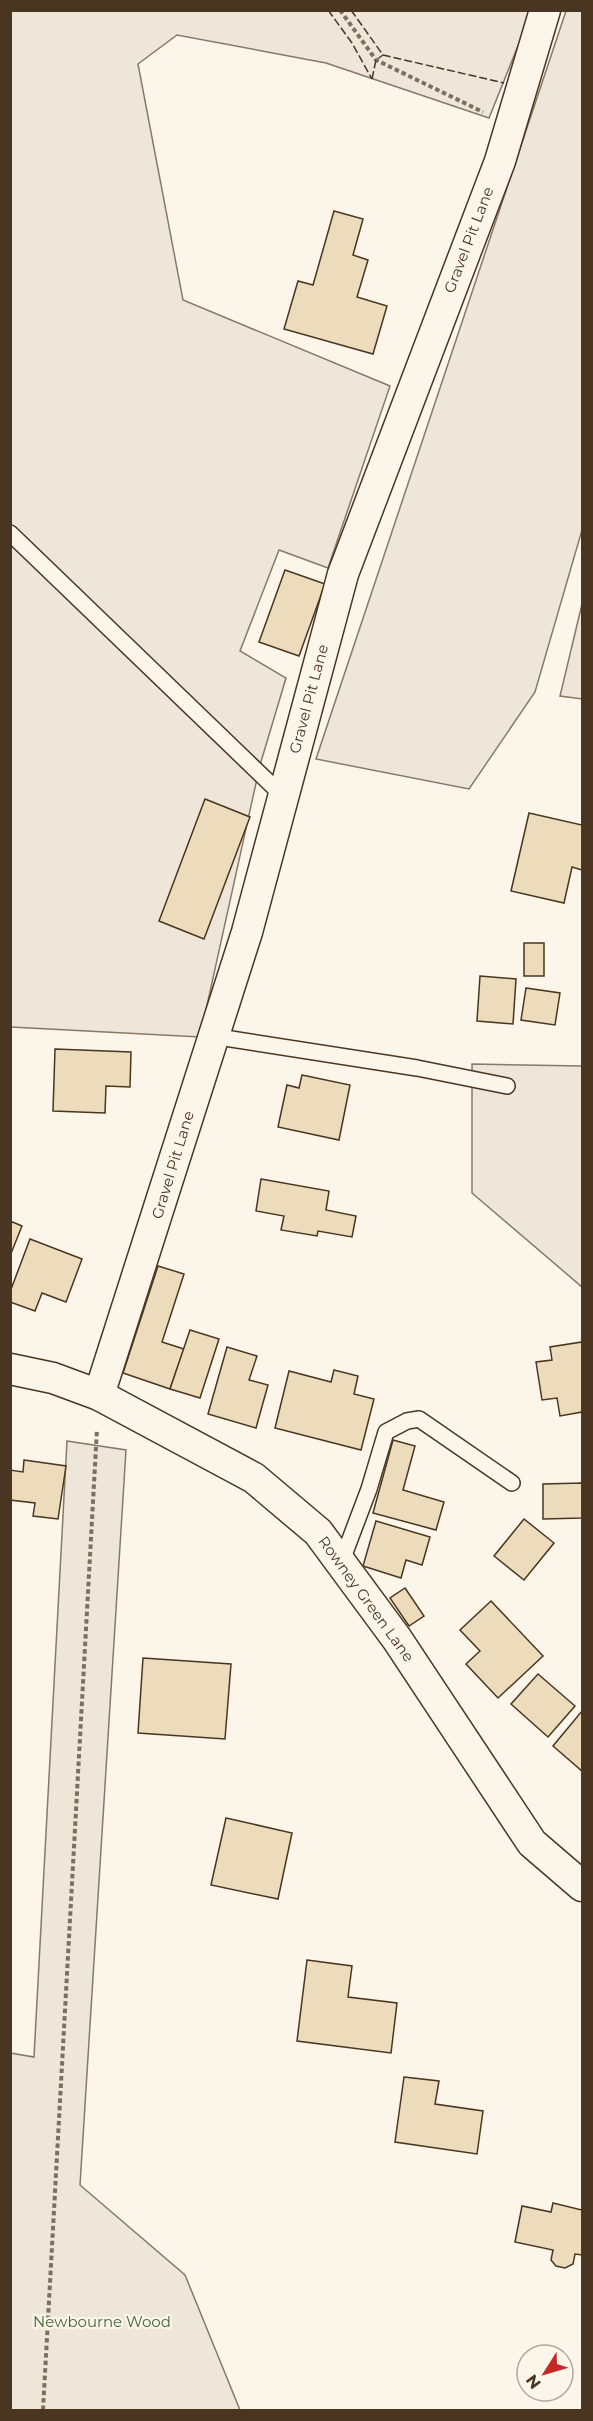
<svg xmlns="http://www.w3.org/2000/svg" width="593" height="2421" font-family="Montserrat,sans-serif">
  <rect width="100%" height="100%" fill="#fbf6e9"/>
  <g fill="#ede6d9" stroke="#887966" stroke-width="1.5">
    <path d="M10,11H532L489,118L326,63L177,35L138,64L183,300L390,386L328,568L279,550L240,651L286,678L260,765L200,1037L11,1027Z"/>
    <path d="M566,11H582V530L535,692L469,789L316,759Z"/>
    <path d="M582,604V699L560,696Z"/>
    <path d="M472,1064L582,1066V1287L472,1193Z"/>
    <path d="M67,1441L126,1450L80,2185L185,2275L240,2410H11L10,2053L34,2057Z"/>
  </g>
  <g fill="#ecdcbc" stroke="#4a3520" stroke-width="1.5">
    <path d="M334,211L363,219L353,255L368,260L357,297L387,306L373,354L284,329L298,281L313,285Z"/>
    <path d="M285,570L325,584L299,656L259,642Z"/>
    <path d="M205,799L250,817L204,939L159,921Z"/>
    <path d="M529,813L582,825V870L572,867L564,903L511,891Z"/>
    <rect x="524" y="943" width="20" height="33"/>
    <path d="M480,976L516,979L513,1024L477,1021Z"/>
    <path d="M526,988L560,993L555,1025L521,1020Z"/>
    <path d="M55,1049L131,1052L130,1087L106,1086L105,1113L53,1111Z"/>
    <path d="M302,1075L350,1085L339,1140L278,1127L287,1085L299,1088Z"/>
    <path d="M261,1179L329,1191L326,1210L356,1216L352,1237L318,1231L317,1236L281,1230L284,1216L256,1211Z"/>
    <path d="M10,1221L22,1226L10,1256Z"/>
    <path d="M30,1239L82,1259L66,1302L42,1293L35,1311L10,1302V1292Z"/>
    <path d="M158,1266L184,1274L162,1342L184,1349L170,1389L123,1373Z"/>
    <path d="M190,1330L219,1339L200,1398L170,1389Z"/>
    <path d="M582,1342V1412L560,1416L557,1398L542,1400L536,1362L552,1360L550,1347Z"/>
    <path d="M227,1347L257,1356L249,1380L268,1385L256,1428L208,1414Z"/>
    <path d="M334,1370L358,1376L354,1394L374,1399L361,1450L275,1428L289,1371L331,1382Z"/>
    <path d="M393,1440L415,1446L403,1490L444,1502L436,1530L373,1513Z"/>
    <path d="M24,1460L66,1466L58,1519L33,1516L35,1503L10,1500V1470L23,1472Z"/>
    <path d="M582,1483V1518L543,1519V1484Z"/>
    <path d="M524,1519L554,1543L524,1580L494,1556Z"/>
    <path d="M376,1521L430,1537L422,1565L406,1560L401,1578L363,1566Z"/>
    <path d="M405,1588L424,1616L409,1626L390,1598Z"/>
    <path d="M491,1601L543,1656L498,1698L466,1664L480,1651L460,1630Z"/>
    <path d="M143,1658L231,1664L225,1739L138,1733Z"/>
    <path d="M538,1674L575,1706L548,1737L511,1704Z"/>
    <path d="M582,1711V1771L553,1746Z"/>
    <path d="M226,1818L292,1833L278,1899L211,1885Z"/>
    <path d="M307,1960L352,1966L348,1997L397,2003L391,2053L297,2041Z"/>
    <path d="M404,2077L439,2081L435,2104L483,2111L477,2154L395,2142Z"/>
    <path d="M553,2203L582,2210V2255L575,2254L573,2264L565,2268L556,2266L551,2260L553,2250L515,2242L522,2206L551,2212Z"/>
  </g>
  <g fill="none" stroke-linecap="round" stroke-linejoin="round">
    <g stroke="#4a3520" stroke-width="18">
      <g id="service">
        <path d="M10,533L283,796"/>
        <path d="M212,1036L417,1068L507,1086"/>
        <path d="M341,1563L369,1489L386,1432L407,1421L419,1419L512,1483"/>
      </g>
    </g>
    <g stroke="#4a3520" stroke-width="33">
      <g id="minor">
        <path d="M10,1369L53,1378L99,1395L254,1478L318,1532L397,1639L532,1843L582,1886"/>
        <path d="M99,1395L247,932L343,574L500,161L545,10"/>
      </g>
    </g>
    <g stroke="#7f6f5c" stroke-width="4" stroke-dasharray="4.5 3" stroke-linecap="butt">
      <path d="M340,10L376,60L483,112"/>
      <path d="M43,2410L97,1429"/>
    </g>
    <use href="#service" stroke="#fbf6e9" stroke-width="15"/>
    <use href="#minor" stroke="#fbf6e9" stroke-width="30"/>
    <g stroke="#4a3520" stroke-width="1.5" stroke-dasharray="8 3" stroke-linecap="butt">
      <path d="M328,10L352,43L372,79"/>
      <path d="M351,10L383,55L504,83"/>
      <path d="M372,79L376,60L383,55"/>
    </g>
  </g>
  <g text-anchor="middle" stroke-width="4.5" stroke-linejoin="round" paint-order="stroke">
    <g font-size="15" fill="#4a3520" stroke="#fbf6e9">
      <text transform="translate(469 240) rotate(-69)" y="5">Gravel Pit Lane</text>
      <text transform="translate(309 699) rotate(-75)" y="5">Gravel Pit Lane</text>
      <text transform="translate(173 1165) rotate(-73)" y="5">Gravel Pit Lane</text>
      <text transform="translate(366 1599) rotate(54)" y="5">Rowney Green Lane</text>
    </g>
    <g font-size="15" fill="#436837" stroke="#fbf6e9">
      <text x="102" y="2327">Newbourne Wood</text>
    </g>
  </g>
  <rect width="593" height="2421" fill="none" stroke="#4a3520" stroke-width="24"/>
  <g transform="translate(545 2373) rotate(233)"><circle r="28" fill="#fbf6e9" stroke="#b4a999" stroke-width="1.5"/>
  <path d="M0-4.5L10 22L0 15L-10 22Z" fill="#c62828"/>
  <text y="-9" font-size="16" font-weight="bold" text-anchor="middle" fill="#4a3520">N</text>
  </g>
</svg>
